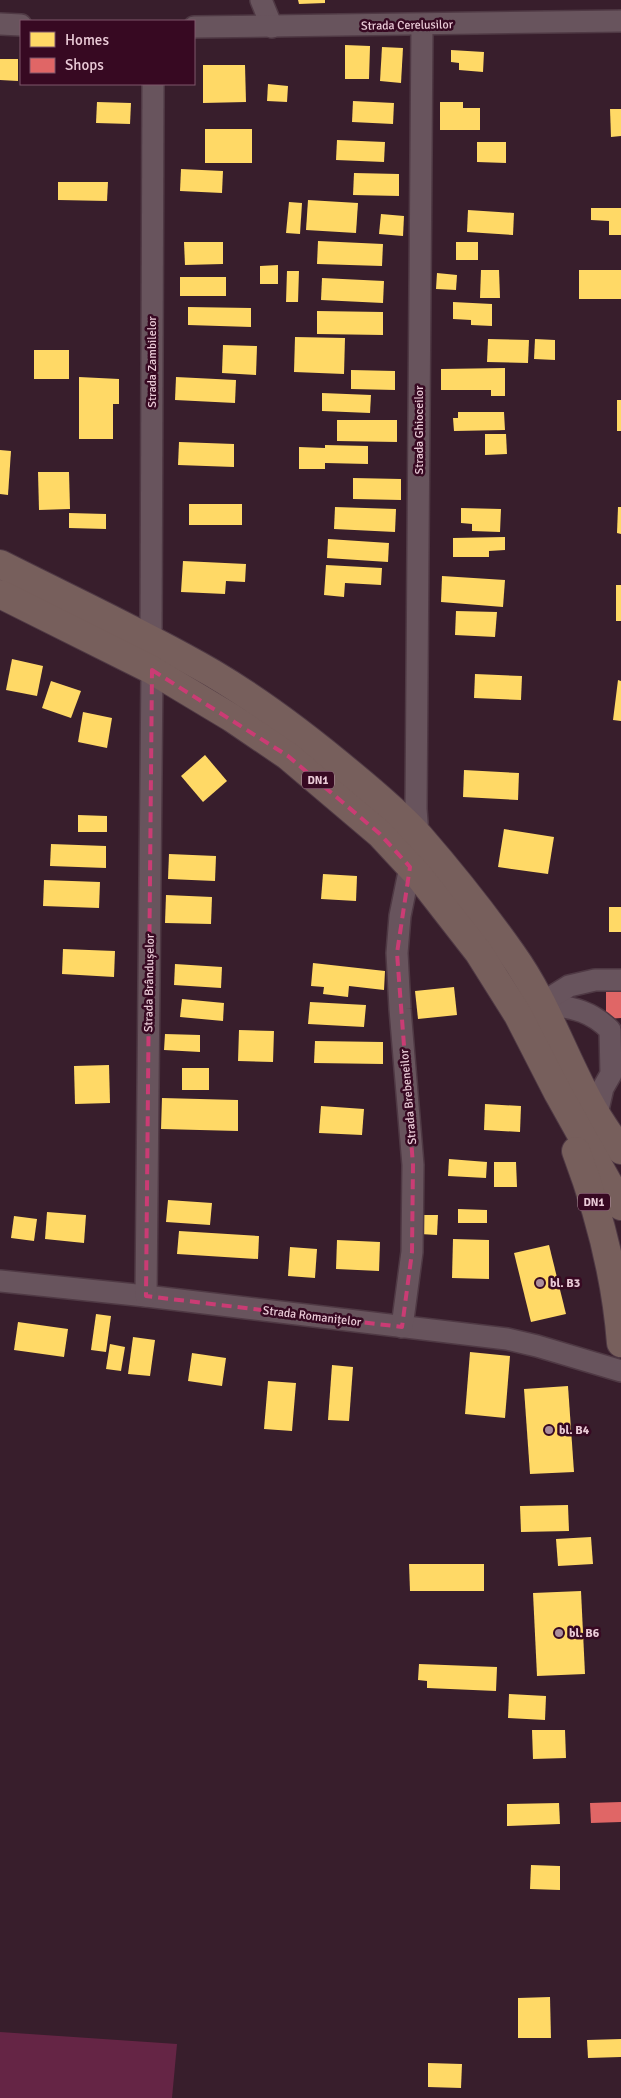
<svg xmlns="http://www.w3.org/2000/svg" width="621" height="2098" font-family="Signika,sans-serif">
  <rect width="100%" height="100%" fill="#381e2c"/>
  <path fill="#652545" d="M0,2032L177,2044L172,2098H0Z"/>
  <g fill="#ffd966">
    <path d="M298,0H325V3L299,4Z"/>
    <path d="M345,45L370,46L369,79H345Z"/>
    <path d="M382,47L403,48L401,83L380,81Z"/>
    <path d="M451,50L484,52L483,72L459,70V63L451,62Z"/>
    <path d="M0,59H18V81L0,80Z"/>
    <path d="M203,65H245L246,102L203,103Z"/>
    <path d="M268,84L288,86L287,102L267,101Z"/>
    <path d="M353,101L394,103L393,124L352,122Z"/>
    <path d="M97,102L131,103L130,124L96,123Z"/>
    <path d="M440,102H463V108H480V130H440Z"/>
    <path d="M610,109H621V136L611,137Z"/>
    <rect x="205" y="129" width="47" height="34"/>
    <path d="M337,140L385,142L384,162L336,160Z"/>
    <path d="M477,142H506V163L477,162Z"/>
    <path d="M181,169L223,171L222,193L180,191Z"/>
    <path d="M354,173L399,174V196L353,195Z"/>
    <path d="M58,182H108L107,201L58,200Z"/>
    <path d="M308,200L358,203L356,233L306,230Z"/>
    <path d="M289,202L302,203L300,234L286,233Z"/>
    <path d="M591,208H621V235H609V221L591,220Z"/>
    <path d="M468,210L514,213L513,235L467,232Z"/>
    <path d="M381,214L404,216L403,236L379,234Z"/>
    <path d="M318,241L383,244L382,266L317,264Z"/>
    <path d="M184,242H223V264L185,265Z"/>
    <rect x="456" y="242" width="22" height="18"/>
    <path d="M278,265V284H260V266Z"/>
    <path d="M481,270H499L500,298H480Z"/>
    <rect x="579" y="270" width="42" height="29"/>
    <path d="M287,271H299L298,302H286Z"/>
    <path d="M437,273L457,275L456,290L436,289Z"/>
    <rect x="180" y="277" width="46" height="19"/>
    <path d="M322,278L384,281L383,303L321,300Z"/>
    <path d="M453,302L492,304V326L471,325V320L453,319Z"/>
    <path d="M188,307L251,308V327L188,325Z"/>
    <path d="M317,311L383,312V335L317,334Z"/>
    <path d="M295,337L345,338L344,374L294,372Z"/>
    <path d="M488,339L529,340L528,363L487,362Z"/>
    <path d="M535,339L555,340V360L534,359Z"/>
    <path d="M223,345L257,346L256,375L222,373Z"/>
    <rect x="34" y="350" width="35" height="29"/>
    <path d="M505,368V396H491V390H441V369Z"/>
    <path d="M351,370L395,371V390L351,389Z"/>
    <path d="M79,377L119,379V404H113V439H79Z"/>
    <path d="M176,377L236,380L235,403L175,400Z"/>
    <path d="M322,393L371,395L370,413L322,411Z"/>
    <rect x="617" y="400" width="4" height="31"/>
    <path d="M458,412H504L505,430L454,431L453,418H458Z"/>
    <path d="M337,420H397V442L337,441Z"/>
    <path d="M485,434H506L507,454L485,455Z"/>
    <path d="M179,442L234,444V467L178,465Z"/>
    <path d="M325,445L368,446V464L325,463V469H299V447L325,448Z"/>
    <path d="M0,450L11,451L8,495L0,494Z"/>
    <path d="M38,472H69L70,509L39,510Z"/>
    <path d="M353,478L401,479V500L353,499Z"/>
    <rect x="189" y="504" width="53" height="21"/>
    <path d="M335,507L396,509L395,532L334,529Z"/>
    <path d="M618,507H621V534L617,533Z"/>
    <path d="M461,508L501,509L500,532L472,531V524L461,523Z"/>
    <path d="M69,513L106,514V529L69,528Z"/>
    <path d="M505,537V550L489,551V557H453V538Z"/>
    <path d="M328,539L389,543L388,562L327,558Z"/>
    <path d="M183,561L246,564L245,582L226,581L225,594L181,592Z"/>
    <path d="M326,565L382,568L381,585L345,583L344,597L324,595Z"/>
    <path d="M442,576L505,580L503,607L441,602Z"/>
    <rect x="616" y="585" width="5" height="36"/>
    <path d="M456,611L497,612L495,637L455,635Z"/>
    <path d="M12,659L43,666L37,696L6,690Z"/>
    <path d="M475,674L522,676L521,700L474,698Z"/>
    <path d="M618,680L621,681V721L613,720Z"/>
    <path d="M51,681L81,691L71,718L42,708Z"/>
    <path d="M83,712L112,718L107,748L78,742Z"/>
    <path d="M205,755L227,781L203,802L181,776Z"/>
    <path d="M464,770L519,773L518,800L463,797Z"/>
    <path d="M78,815L107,816V832H78Z"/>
    <path d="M504,829L554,837L548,874L498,867Z"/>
    <path d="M51,844L106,846V868L50,866Z"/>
    <path d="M169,854L216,856L215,881L168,879Z"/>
    <path d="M323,874L357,876L356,901L321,899Z"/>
    <path d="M44,880L100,882L99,908L43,906Z"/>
    <path d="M166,895L212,897L211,924L165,923Z"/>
    <rect x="609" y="907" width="12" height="25"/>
    <path d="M63,949L115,951L114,977L62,974Z"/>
    <path d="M313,963L385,971L384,990L349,986L348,997L323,994L324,987L311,986Z"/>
    <path d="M175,964L222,967L221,988L174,985Z"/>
    <path d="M454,987L457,1015L418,1019L415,991Z"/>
    <path d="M182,999L224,1003L223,1021L180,1017Z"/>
    <path d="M310,1002L366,1005L364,1027L308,1024Z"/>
    <path d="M239,1030L274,1031L273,1062L238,1061Z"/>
    <path d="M165,1034L200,1035V1052L164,1050Z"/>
    <path d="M315,1041L383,1042V1064L314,1063Z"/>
    <path d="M109,1065L110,1103L75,1104L74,1066Z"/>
    <rect x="182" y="1068" width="27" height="22"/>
    <path d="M162,1098L238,1100V1131L161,1129Z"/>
    <path d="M485,1104L521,1106L520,1132L484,1130Z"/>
    <path d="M321,1106L364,1109L362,1135L319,1133Z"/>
    <path d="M449,1159L487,1162L486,1178L448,1176Z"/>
    <path d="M494,1162H516L517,1187H494Z"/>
    <path d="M168,1200L212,1203L210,1225L166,1222Z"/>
    <path d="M458,1209L487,1210V1223H458Z"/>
    <path d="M47,1212L86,1215L84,1243L45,1239Z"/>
    <path d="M421,1215H438L437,1235L420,1234Z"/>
    <path d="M14,1216L37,1219L34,1241L11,1238Z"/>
    <path d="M179,1231L259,1236L258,1259L177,1254Z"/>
    <path d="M453,1239L489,1240V1279L452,1278Z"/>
    <path d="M337,1240L380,1242L379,1271L336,1269Z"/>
    <path d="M549,1245L566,1314L531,1322L514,1253Z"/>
    <path d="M290,1247L317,1249L315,1278L288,1276Z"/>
    <path d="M96,1314L111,1316L106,1352L91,1350Z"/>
    <path d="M18,1322L68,1329L64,1357L14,1350Z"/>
    <path d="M133,1337L155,1340L150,1376L128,1374Z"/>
    <path d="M110,1344L125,1347L121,1371L106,1369Z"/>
    <path d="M470,1352L510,1356L505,1418L465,1414Z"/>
    <path d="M192,1353L226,1358L222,1386L188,1381Z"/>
    <path d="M332,1365L353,1367L349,1421L328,1420Z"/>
    <path d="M268,1381L296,1383L292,1431L264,1429Z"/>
    <path d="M568,1386L574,1472L530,1474L524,1389Z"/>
    <path d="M568,1505L569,1531L521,1532L520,1506Z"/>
    <path d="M591,1537L593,1564L558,1566L556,1539Z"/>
    <path d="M409,1564H484V1591H410Z"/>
    <path d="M581,1591L585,1674L537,1676L533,1593Z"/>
    <path d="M419,1664L497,1667L496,1691L427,1688V1681L418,1680Z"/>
    <path d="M509,1694L546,1696L545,1720L508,1718Z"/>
    <path d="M532,1730H565L566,1758L533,1759Z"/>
    <path d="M559,1803L560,1824L507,1826V1804Z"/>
    <path d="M531,1865L560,1866V1890L530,1889Z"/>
    <path d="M550,1997L551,2038H518V1998Z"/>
    <path d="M621,2039V2057L588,2058L587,2040Z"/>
    <path d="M428,2063L462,2064L461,2088L428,2087Z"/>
  </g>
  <g fill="#e06666">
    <path d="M621,988V1018L606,1019V989Z"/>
    <path d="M621,1802V1822L591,1823L590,1803Z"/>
  </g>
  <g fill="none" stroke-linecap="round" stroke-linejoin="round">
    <g stroke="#4f3944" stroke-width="24">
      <g id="minor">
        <path d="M261,0L272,27"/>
        <path d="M0,24L21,25"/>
        <path d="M194,27L621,21"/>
        <path d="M151,640L153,84"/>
        <path d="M418,835L416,809L422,25"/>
        <path d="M542,1003C571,1008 589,1009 610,1030L611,1074L603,1088L597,1114"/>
        <path d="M542,1003L569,986L595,980H621"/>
        <path d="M0,1281L146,1296L507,1339L537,1346L621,1371"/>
        <path d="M146,1296L152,670"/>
        <path d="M402,1327L412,1252L413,1165L400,1009L397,953L400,916L410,867"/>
      </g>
    </g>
    <g stroke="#4f3944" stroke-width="30">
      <g id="highway">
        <path d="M0,564C71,600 143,633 212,673C261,702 307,737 351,774C374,793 398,813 419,836C452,874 483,913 512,954C556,1015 573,1092 621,1150"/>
        <path d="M0,594L152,670L232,718L288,756L380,834L419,876L479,953L518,1015L558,1093L621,1206"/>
        <path d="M576,1151C599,1212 616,1278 621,1343"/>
      </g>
    </g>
    <use href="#minor" stroke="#68545d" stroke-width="21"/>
    <use href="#highway" stroke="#775f5c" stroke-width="28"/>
  </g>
  <path fill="none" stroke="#ca3c74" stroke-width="4" stroke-dasharray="10 6" stroke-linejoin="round" d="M152,670L288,756L380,834L410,867L397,953L413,1165L412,1252L402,1327L146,1296Z"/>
  <g fill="#ac8e9b" stroke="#370922" stroke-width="2">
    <circle cx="540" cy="1283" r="5"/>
    <circle cx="549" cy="1430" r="5"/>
    <circle cx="559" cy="1633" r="5"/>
  </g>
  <g text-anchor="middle" stroke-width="5" stroke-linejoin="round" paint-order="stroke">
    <g fill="#370922" stroke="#b491a1" stroke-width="1">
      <rect x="302" y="771.5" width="32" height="17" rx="4"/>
      <rect x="578" y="1193.5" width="32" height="17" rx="4"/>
    </g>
    <g font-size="11" font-weight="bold" fill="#eacbd7">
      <text x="318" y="784">DN1</text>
      <text x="594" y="1206">DN1</text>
    </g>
    <g font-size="12" fill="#eacbd7" stroke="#370922">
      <text transform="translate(407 25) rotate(-1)" y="4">Strada Cerelusilor</text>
      <text transform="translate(152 362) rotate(-90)" y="4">Strada Zambilelor</text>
      <text transform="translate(419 430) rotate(-90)" y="4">Strada Ghioceilor</text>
      <text transform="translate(149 983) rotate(-89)" y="4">Strada Brândușelor</text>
      <text transform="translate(408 1097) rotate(-95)" y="4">Strada Brebeneilor</text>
      <text transform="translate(312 1316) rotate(7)" y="4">Strada Romanițelor</text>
    </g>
    <g font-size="12" font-weight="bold" fill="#eacbd7" stroke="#370922" text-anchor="start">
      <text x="550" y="1287">bl. B3</text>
      <text x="559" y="1434">bl. B4</text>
      <text x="569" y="1637">bl. B6</text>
    </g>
  </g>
  <rect x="20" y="20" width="175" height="65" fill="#370922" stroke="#7f576a"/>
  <rect x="30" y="32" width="25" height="15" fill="#ffd966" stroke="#7f576a"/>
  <text x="65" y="45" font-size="15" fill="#eacbd7">Homes</text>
  <rect x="30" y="58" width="25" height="15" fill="#e06666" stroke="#7f576a"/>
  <text x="65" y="70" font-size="15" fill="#eacbd7">Shops</text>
</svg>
